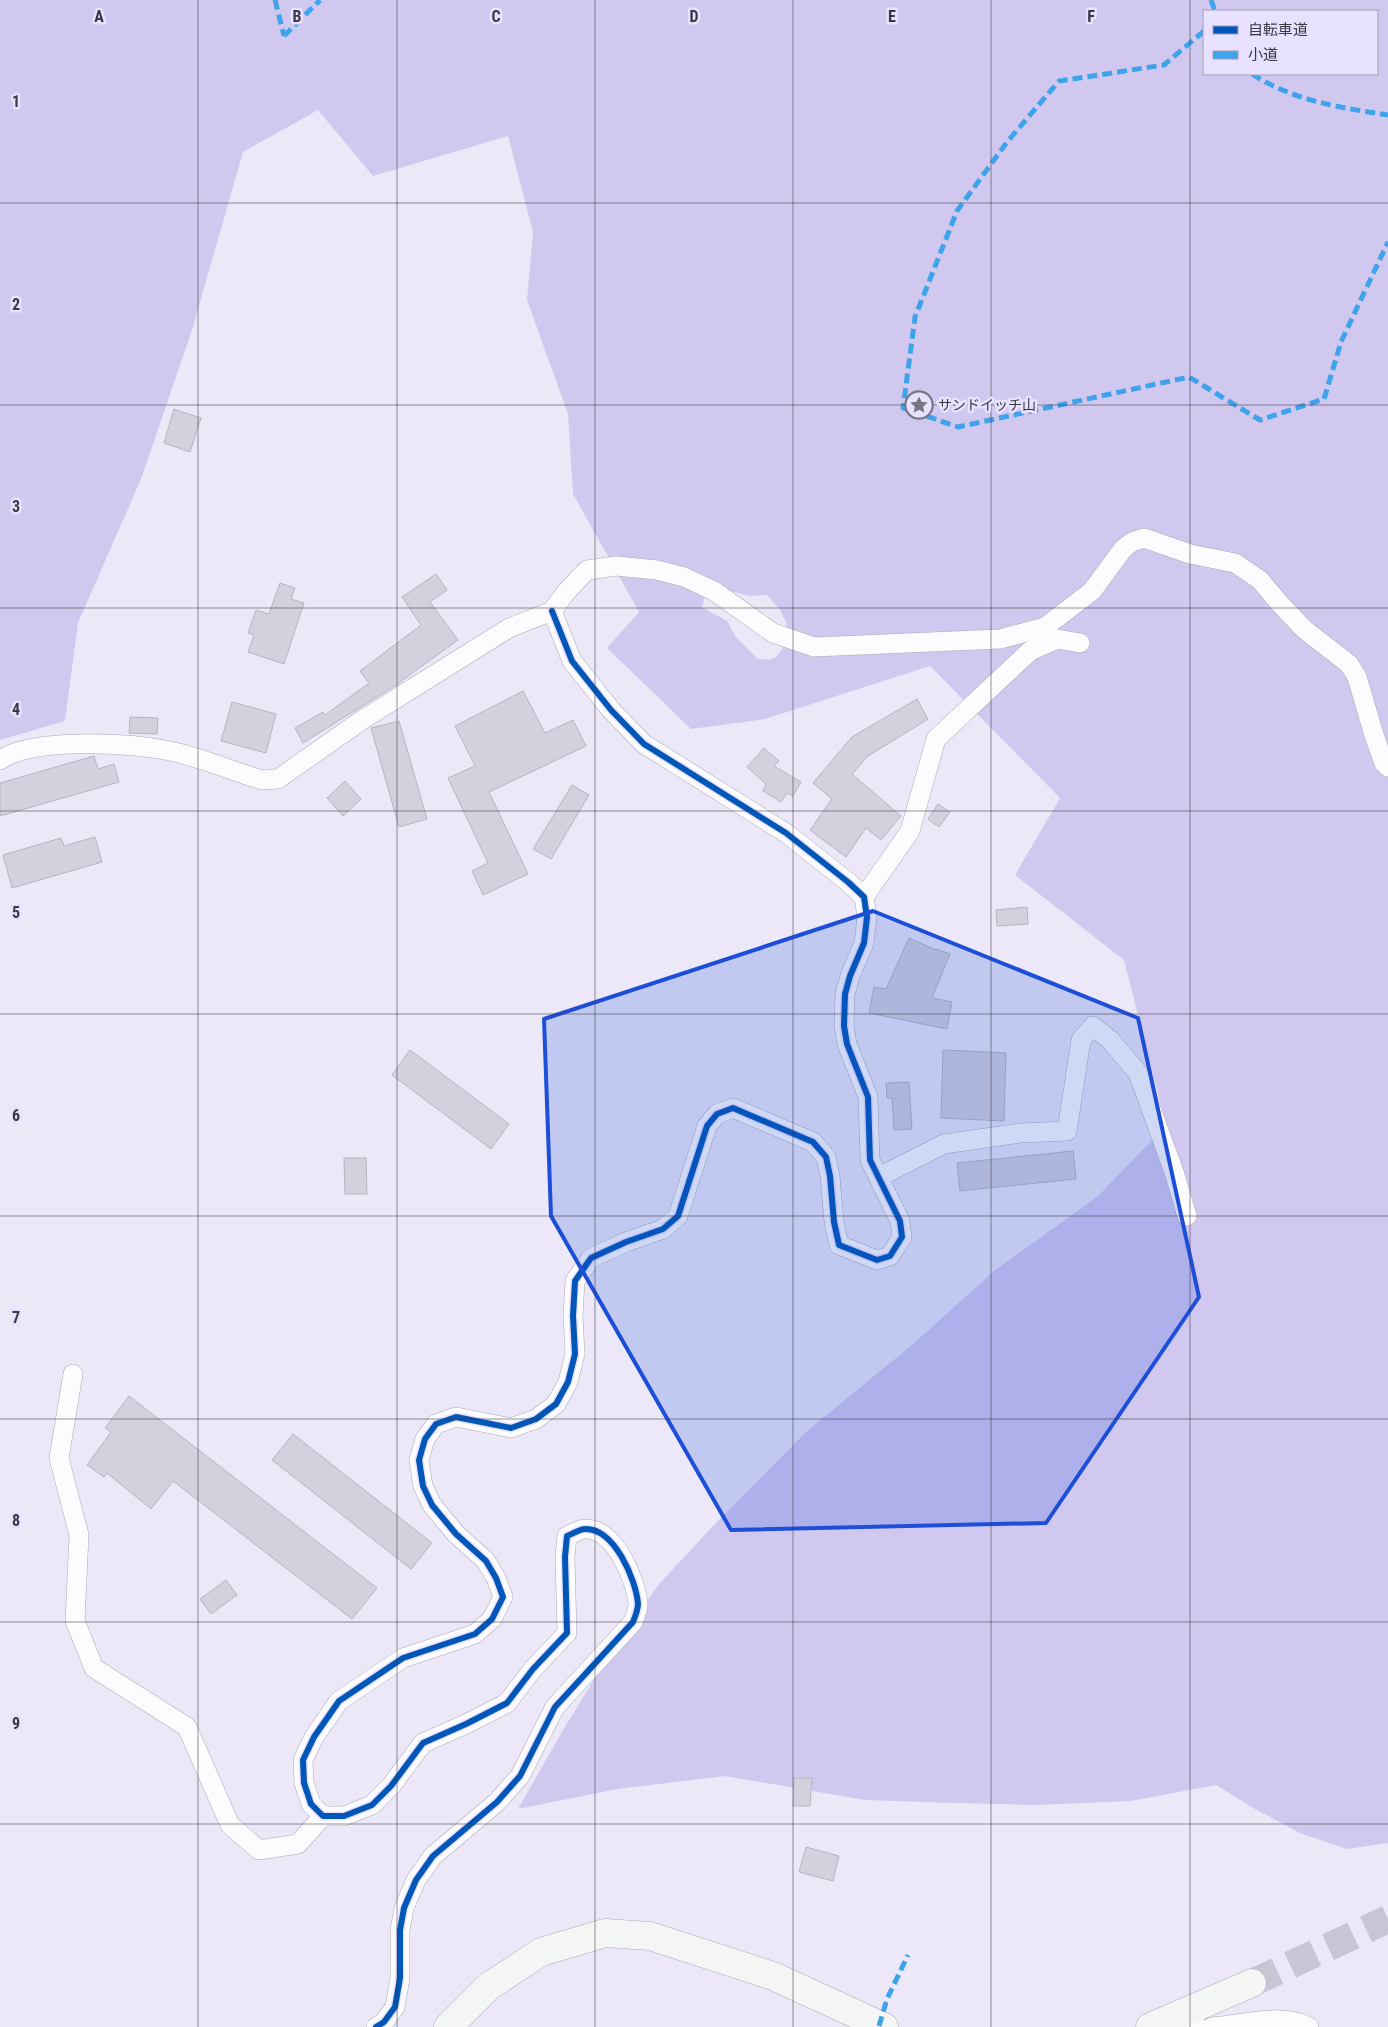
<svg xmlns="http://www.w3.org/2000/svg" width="1388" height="2027" font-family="'Roboto Condensed','Noto Sans JP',sans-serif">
  <rect width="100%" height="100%" fill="#ece8f8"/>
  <path fill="#d1c8ef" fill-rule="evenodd" d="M0,0H1388V1843L1347,1849L1300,1833L1255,1809L1216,1785L1131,1801L1036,1805L956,1803L865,1800L725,1776L617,1789L518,1809L566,1725L615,1646L659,1584L714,1525L807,1431L912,1345L994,1271L1098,1196L1166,1126L1124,960L1015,875L1060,798L930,666L765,719L691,729L607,648L639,612L573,494L568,414L527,300L533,232L508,136L373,176L318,110L243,152L192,330L141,479L78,623L65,721L0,740ZM1204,11H1377V74H1204ZM708,585L749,596L767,595L780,610L787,624L782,638L783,648L776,657L769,660L758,659L736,637L727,621L702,607Z"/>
  <g fill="#d4d0de" stroke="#b7b4c0">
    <path d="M174,409L201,418L190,452L164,443Z"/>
    <path d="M436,574L447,590L430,602L458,640L396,685L303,743L295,728L323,712L325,715L369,683L360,671L421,625L402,597Z"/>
    <path d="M280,583L295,588L291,599L304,603L284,664L248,652L254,635L248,633L256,610L269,614Z"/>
    <path d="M523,691L545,733L573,720L586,746L489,792L528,874L483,895L472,871L488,863L448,778L475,766L455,726Z"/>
    <path d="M917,699L928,719L868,756L852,774L901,816L881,840L866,828L846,857L810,830L832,799L813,783L852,737Z"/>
    <path d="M232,702L276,714L266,753L221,741Z"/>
    <path d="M130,717L158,718L157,734L129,733Z"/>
    <path d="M399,721L427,819L399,827L371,728Z"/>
    <path d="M764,748L779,761L774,766L801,782L793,796L787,793L781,802L763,791L766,784L747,767Z"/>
    <path d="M94,756L98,769L114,764L119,782L0,816V783Z"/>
    <path d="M345,781L361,799L343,816L327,798Z"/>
    <path d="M572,785L589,795L551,859L533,849Z"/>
    <path d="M938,804L950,812L939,827L928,819Z"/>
    <path d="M95,837L102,862L12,888L3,855L61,838L64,846Z"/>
    <path d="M1027,907L1028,924L997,926L996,910Z"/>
    <path d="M909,938L936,950V949L950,954L932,998L952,1002L947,1029L869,1013L874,987L886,989Z"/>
    <path d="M410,1050L509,1124L491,1149L392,1075Z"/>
    <path d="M943,1050L1006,1053L1004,1121L941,1118Z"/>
    <path d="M909,1082L912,1129L894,1130L892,1098H887L886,1083Z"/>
    <path d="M1073,1151L1076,1179L960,1191L957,1163Z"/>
    <path d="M344,1158H366L367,1194H345Z"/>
    <path d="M129,1396L377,1588L352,1619L173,1481L151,1509L107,1473L104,1477L87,1465L111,1432L105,1428Z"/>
    <path d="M293,1434L432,1543L411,1569L272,1460Z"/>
    <path d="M226,1580L237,1595L211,1614L200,1599Z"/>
    <path d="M794,1778H812L810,1806H793Z"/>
    <path d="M806,1847L839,1856L833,1881L799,1872Z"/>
  </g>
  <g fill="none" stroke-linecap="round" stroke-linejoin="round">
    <path stroke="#c9c5d4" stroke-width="28" stroke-dasharray="28 14" stroke-linecap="butt" d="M1252,1983L1388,1919"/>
    <g stroke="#ada9b6" stroke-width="20">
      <g id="street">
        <path d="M0,760C33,737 131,743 170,751C200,757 232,771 262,780L278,779L362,720L509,628L552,611L567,591L587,570L616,566L657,570L684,577L714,591L773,633L814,647L1000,639L1045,627L1092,591L1123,549L1132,542L1144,538L1190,554L1235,563L1260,580L1281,605L1305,630L1349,664L1357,677L1374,735L1384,763L1388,767"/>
        <path d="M864,897L910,831L936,739L1030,651L1057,639L1080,643"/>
        <path d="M879,1177L944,1144L1020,1133L1067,1131L1081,1040L1093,1026L1110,1040L1138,1073L1174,1172L1187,1216"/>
        <path d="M73,1374L59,1458L79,1535L75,1621L94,1668L187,1727L230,1825L259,1850L298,1844L323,1816"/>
        <path d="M1166,2021L1182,2026L1198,2027"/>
        <path d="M376,2027L384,2022L395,2007L400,1978V1930L404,1908L416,1880L433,1856L497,1802L520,1776L555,1707L633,1622C635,1617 638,1609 638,1604C636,1579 614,1528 585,1529C580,1529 572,1534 567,1536L565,1557L567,1633L533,1669L507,1703L466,1724L423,1743L391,1786L372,1805L344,1816H323L311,1804L304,1783L303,1760L314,1737L339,1701L403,1658L475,1634L492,1619L503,1597L496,1578L486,1561L456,1534L432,1505L423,1486L419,1460L425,1439L436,1424L456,1417L511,1428L536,1419L556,1404L568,1382L575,1354L573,1316L575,1281L591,1258L626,1242L663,1229L678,1216L707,1126L717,1114L733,1108L813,1142L826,1157L830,1176L834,1222L839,1245L877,1260L890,1256L902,1237L900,1221L870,1160L868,1097L847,1044L844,1026L845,994L850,976L864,943L867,917L864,897L848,882L786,833L644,744L611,710L572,661L552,611"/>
        <path d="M1212,2027C1243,2025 1279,2012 1309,2027"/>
      </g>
    </g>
    <g stroke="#ada9b6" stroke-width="29">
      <g id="secondary">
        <path d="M448,2027L488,1987L541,1952L605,1933L650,1936L773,1976L884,2027"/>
        <path d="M1150,2027L1252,1983"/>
      </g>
    </g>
    <use href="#street" stroke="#fcfcfe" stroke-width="19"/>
    <use href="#secondary" stroke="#f4f6f5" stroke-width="28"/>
    <g stroke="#3fa3ec" stroke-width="5" stroke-dasharray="10 5" stroke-linecap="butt">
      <path d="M275,0L284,36"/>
      <path d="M1211,0L1215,11"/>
      <path d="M1204,31L1164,65L1059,81L1007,142L957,211L915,317L903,408L958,427L1189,377L1260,420L1324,399L1341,342L1388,242"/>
      <path d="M284,36L320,0"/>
      <path d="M1252,74C1292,100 1341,108 1388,115"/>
      <path d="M879,2026L887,1999L908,1955"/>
    </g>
    <g stroke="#e8e1ff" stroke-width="9">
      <path id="cycleway" d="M376,2027L384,2022L395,2007L400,1978V1930L404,1908L416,1880L433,1856L497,1802L520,1776L555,1707L633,1622C635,1617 638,1609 638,1604C636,1579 614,1528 585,1529C580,1529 572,1534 567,1536L565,1557L567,1633L533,1669L507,1703L466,1724L423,1743L391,1786L372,1805L344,1816H323L311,1804L304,1783L303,1760L314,1737L339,1701L403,1658L475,1634L492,1619L503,1597L496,1578L486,1561L456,1534L432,1505L423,1486L419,1460L425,1439L436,1424L456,1417L511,1428L536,1419L556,1404L568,1382L575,1354L573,1316L575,1281L591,1258L626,1242L663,1229L678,1216L707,1126L717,1114L733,1108L813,1142L826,1157L830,1176L834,1222L839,1245L877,1260L890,1256L902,1237L900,1221L870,1160L868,1097L847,1044L844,1026L845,994L850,976L864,943L867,917L864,897L848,882L786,833L644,744L611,710L572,661L552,611"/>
    </g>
    <use href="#cycleway" stroke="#0057b8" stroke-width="6"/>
  </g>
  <path fill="#1d4ed8" fill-opacity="0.2" stroke="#1d4ed8" stroke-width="4" stroke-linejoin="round" d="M873,911L1138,1018L1199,1297L1046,1523L731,1530L551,1216L544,1019Z"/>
  <path fill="none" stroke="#3b3844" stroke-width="1" stroke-opacity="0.55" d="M198,0V2027M397,0V2027M595,0V2027M793,0V2027M991,0V2027M1190,0V2027M0,203H1388M0,405H1388M0,608H1388M0,811H1388M0,1014H1388M0,1216H1388M0,1419H1388M0,1622H1388M0,1824H1388"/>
  <defs>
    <g id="sight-ring" transform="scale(1.4375)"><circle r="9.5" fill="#e8e1ff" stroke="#797683" stroke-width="1.5"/><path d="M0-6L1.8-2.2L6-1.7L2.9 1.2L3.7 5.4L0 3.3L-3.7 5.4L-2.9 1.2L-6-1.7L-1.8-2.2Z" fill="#797683"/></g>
  </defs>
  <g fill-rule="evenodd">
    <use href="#sight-ring" x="919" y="405"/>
  </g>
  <g text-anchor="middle" stroke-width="5" stroke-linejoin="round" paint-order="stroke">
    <g font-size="14" fill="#3b3844" stroke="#e8e1ff" text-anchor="start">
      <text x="938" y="410">サンドイッチ山</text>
    </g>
  </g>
  <g font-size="16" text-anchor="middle" font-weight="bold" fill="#3b3844" stroke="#e8e1ff" stroke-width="5" stroke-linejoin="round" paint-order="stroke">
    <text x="99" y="22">A</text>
    <text x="297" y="22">B</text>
    <text x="496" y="22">C</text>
    <text x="694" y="22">D</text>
    <text x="892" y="22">E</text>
    <text x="1091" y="22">F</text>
    <text x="16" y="107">1</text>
    <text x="16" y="310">2</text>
    <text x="16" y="512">3</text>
    <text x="16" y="715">4</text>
    <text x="16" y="918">5</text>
    <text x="16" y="1121">6</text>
    <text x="16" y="1323">7</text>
    <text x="16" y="1526">8</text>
    <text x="16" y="1729">9</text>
  </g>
  <rect x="1203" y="10" width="175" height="65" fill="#e8e1ff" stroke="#a39db4"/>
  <rect x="1213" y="26" width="25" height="8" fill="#0057b8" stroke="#a39db4"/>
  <text x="1248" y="35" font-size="15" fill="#3b3844">自転車道</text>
  <rect x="1213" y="51" width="25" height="8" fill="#3fa3ec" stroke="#a39db4"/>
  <text x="1248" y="60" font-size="15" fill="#3b3844">小道</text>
</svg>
